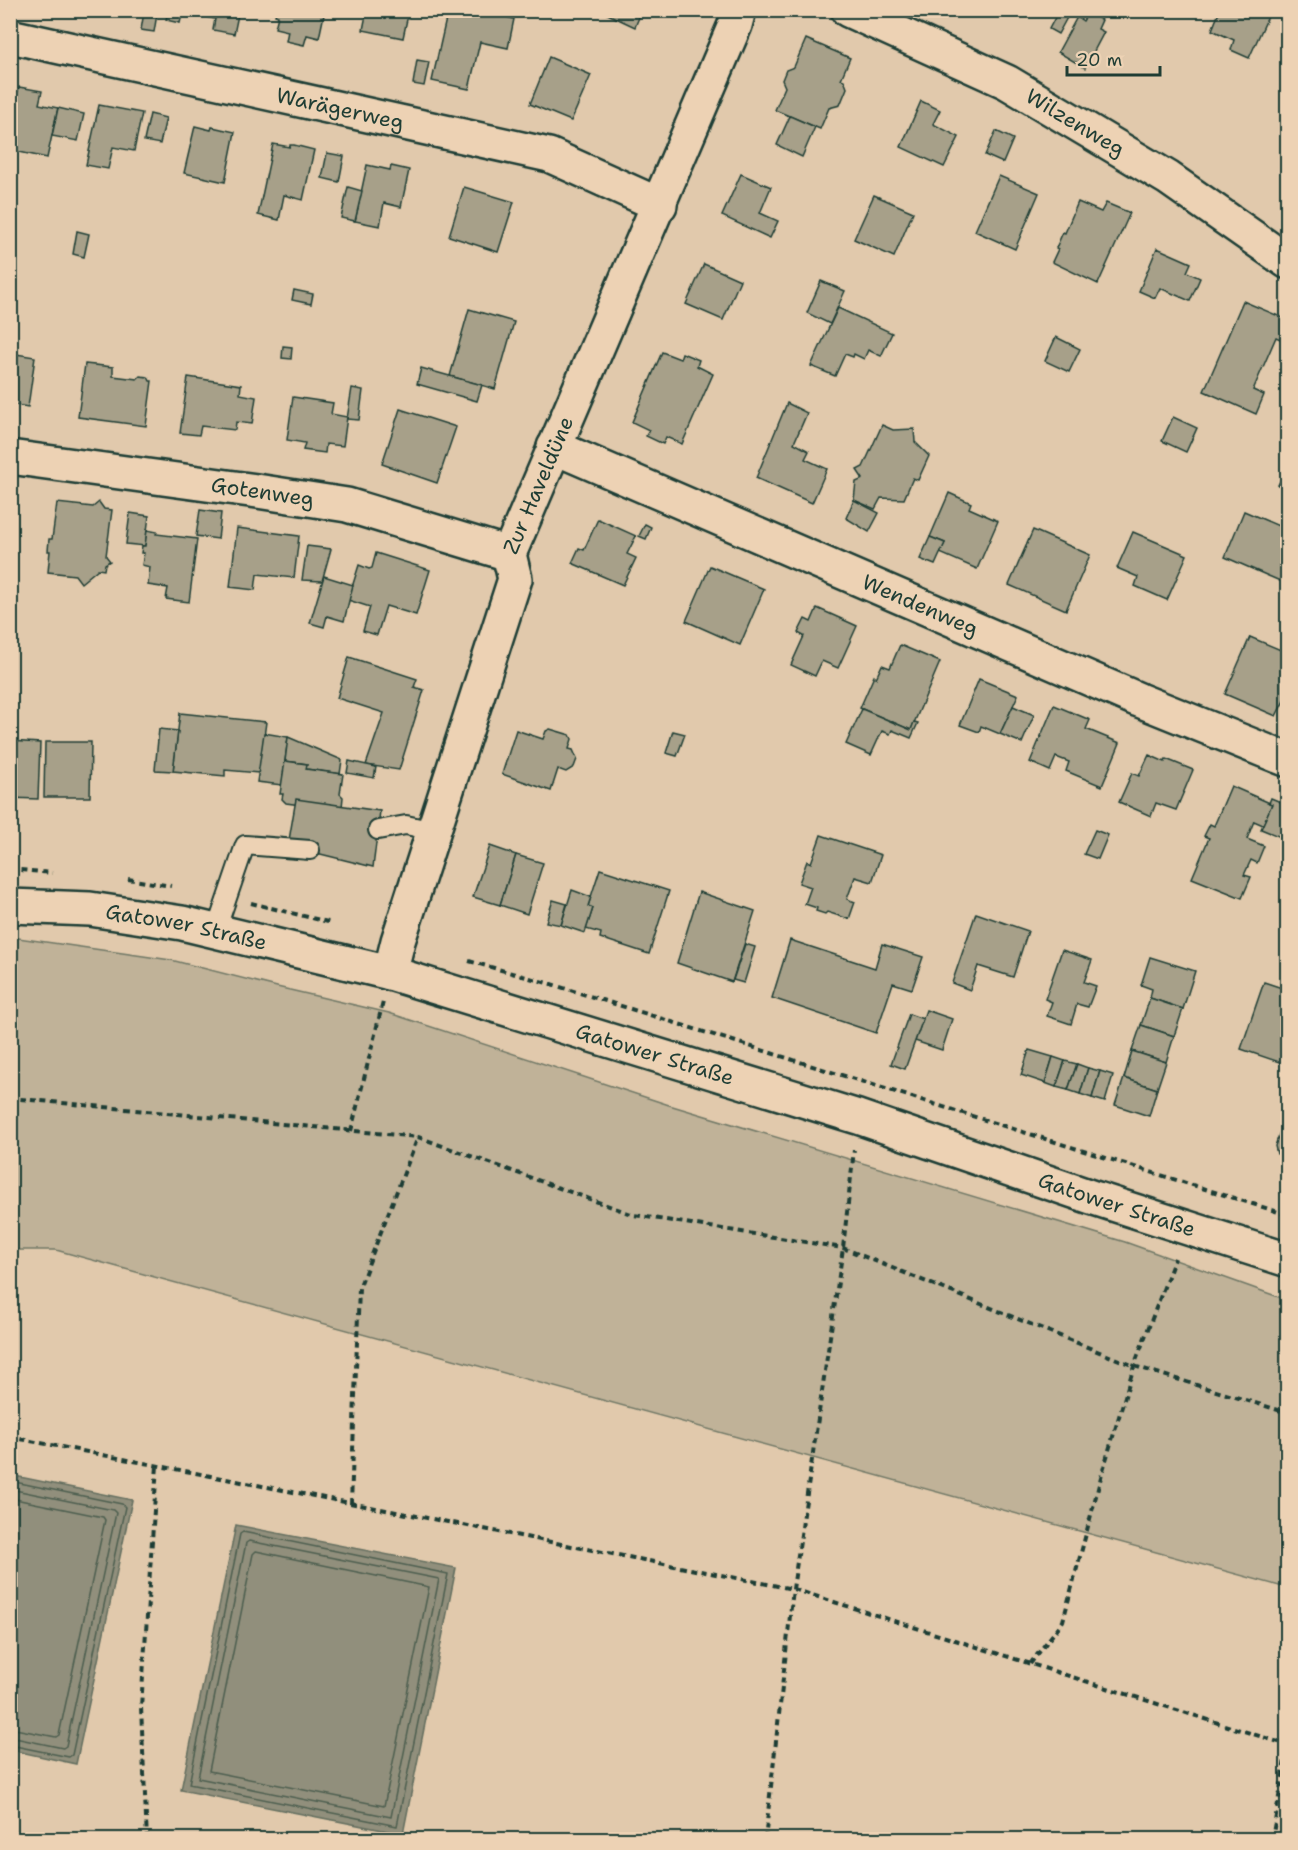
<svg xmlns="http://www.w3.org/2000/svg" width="1298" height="1850" font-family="'Shantell Sans',sans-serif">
  <rect width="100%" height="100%" fill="#e1c9ac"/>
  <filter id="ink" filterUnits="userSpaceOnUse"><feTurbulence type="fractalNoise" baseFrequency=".0167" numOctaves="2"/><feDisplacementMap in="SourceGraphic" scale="12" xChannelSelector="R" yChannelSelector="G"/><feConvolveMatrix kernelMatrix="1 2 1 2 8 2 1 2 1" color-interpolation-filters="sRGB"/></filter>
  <g filter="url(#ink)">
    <path fill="#c0b298" stroke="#707866" stroke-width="1.5" d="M11,937L171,960L277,987L389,1013L669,1105L1125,1242L1287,1300V1588L56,1250H11Z"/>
    <g fill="#918f7b" stroke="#636e5f" stroke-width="1.5">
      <path d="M10,1475L132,1500L76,1764L11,1750Z"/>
      <path d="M236,1525L456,1568L403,1834L181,1790Z"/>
    </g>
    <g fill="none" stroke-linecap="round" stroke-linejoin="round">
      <g stroke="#4d5e50" stroke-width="1.5">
        <path d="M10,1481L122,1504L125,1507L72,1755L69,1757L10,1745"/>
        <path d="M10,1489L113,1510L116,1513L66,1746L63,1748L10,1737"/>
        <path d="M10,1498L103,1517L105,1520L59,1735L56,1737L10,1728"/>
        <path d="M243,1532L448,1574L397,1826L189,1784L240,1534Z"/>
        <path d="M249,1541L439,1579L391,1817L198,1778L246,1543Z"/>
        <path d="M256,1551L429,1587L384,1806L209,1771L253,1554Z"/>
      </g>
    </g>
    <g fill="#a7a089" stroke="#1f3d34" stroke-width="1.5">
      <path d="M168,10H183L180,23L166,20Z"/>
      <path d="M201,10H239L234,34L213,30L215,19L200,16Z"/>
      <path d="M277,10H325L319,38L307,35L304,45L286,41L288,31L275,28L278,16L275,15Z"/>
      <path d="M367,10H409L403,38L363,30Z"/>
      <path d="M448,10H478L514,19L508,48L480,42L469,89L432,81Z"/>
      <path d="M599,10H642L635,27Z"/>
      <path d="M1059,10L1069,14L1058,34L1049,29Z"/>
      <path d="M1220,10H1271L1249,58L1231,50L1234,40L1212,30Z"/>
      <path d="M144,12L157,14L154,32L141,30Z"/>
      <path d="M1088,13L1102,20L1098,29L1104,32L1085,68L1058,52L1077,17L1083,21Z"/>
      <path d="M806,39L850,58L841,79L844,80L847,88L840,105L829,108L820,129L775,110L785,87L782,80L786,70L794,67Z"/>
      <path d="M549,57L591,75L571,121L530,104Z"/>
      <path d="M417,60L429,62L424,86L413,84Z"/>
      <path d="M19,87L42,91L39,104L58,108L47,158L10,150V120Z"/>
      <path d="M921,101L940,110L933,124L959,137L944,167L901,147Z"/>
      <path d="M99,105L142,113L134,151L113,147L108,169L86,165Z"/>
      <path d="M58,108L84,114L78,141L52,136Z"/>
      <path d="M150,114L166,118L160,144L144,141Z"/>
      <path d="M790,116L815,127L802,157L777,145Z"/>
      <path d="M195,126L211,130L212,127L235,132L225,182L184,173Z"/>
      <path d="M996,131L1013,139L1003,163L985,155Z"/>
      <path d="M273,144L290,147V145H294L314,150L303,200L284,195L279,220L258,215Z"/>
      <path d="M327,153L344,156L339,182L322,178Z"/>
      <path d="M367,165L390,170L391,166L409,170L401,207L384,203L380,226L355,221Z"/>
      <path d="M741,174L771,187L760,213L778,221L770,238L722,216Z"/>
      <path d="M999,176L1039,193L1015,249L975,231Z"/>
      <path d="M348,187L362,191L355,221L341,218Z"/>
      <path d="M464,187L514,202L498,252L449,236Z"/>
      <path d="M874,195L913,212L894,257L854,239Z"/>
      <path d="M1078,202L1101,212L1106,203L1130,213L1098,284L1052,262L1058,249L1056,248L1063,232L1065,233Z"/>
      <path d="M77,231L89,234L84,257L73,254Z"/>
      <path d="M1157,248L1191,263L1187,272L1200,278L1190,301L1160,288L1155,298L1139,291Z"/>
      <path d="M704,264L740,280L723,320L686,304Z"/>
      <path d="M821,281L845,291L830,324L807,313Z"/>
      <path d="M294,290L313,294L311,304L292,300Z"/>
      <path d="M1243,301L1288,320L1287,342L1276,337L1253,390L1264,395L1256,414L1204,391Z"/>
      <path d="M838,308L892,333L881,356L868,350L864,359L854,354L853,357L845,354L835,376L811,366Z"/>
      <path d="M469,309L514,322L495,389L450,376Z"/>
      <path d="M1056,337L1080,349L1069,372L1045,361Z"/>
      <path d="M283,346L292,347L291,359L282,358Z"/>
      <path d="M662,352L680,359L682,353L699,360L697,366L713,374L682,444L666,437L663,444L646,436L649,430L632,422Z"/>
      <path d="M10,353L35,357L28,407L10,404Z"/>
      <path d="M85,364L113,367V376L137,379L140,376L148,377L150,381H152L146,426L78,417Z"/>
      <path d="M421,368L482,385L477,401L417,384Z"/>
      <path d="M188,377L241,385L240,394L256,397L252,424L236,422L235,430L201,426L199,435L180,433Z"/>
      <path d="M352,388L363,390L359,420L347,419Z"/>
      <path d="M293,397L333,403L331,414L347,417L343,446L326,444L325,453L303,450L305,443L287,440Z"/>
      <path d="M787,403L807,413L794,443L809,451L805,459L827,469L812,503L756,478Z"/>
      <path d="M400,409L456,427L437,483L382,464Z"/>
      <path d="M1173,417L1197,428L1186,452L1162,441Z"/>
      <path d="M882,425L893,430L914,429L915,442L929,456L918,480L913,478L904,499L881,498L875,509L854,500L856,482L863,479L857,470L863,467Z"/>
      <path d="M1288,465V489L1278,485Z"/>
      <path d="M949,493L971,503L969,508L998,521L977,569L940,553L945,543L930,537Z"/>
      <path d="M854,500L879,513L869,532L846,518Z"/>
      <path d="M99,502L104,509L112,510L106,556L110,561L105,564L104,570L98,569L81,583L75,575L48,572L50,551H48L49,539H52L57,503L93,507Z"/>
      <path d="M200,510L221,513L218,539L196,536Z"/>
      <path d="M1244,511L1288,530V564L1280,581L1225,557Z"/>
      <path d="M130,513L149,516L145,546L126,544Z"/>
      <path d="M598,519L636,536L627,554L636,558L623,585L572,563L579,548L584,550Z"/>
      <path d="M645,524L651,527L646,539L639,536Z"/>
      <path d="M237,528L299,536L294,578L257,574L255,590L230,587Z"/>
      <path d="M147,530L157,532L156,534L197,539L189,602L166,599L168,588L148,585L150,567L142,565L144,553H141L142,546H145Z"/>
      <path d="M1033,530L1090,555L1066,610L1009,585Z"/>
      <path d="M1133,532L1187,555L1167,600L1135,586L1138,577L1117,568Z"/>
      <path d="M930,537L945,543L935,565L920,559Z"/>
      <path d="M307,546L331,549L322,581L302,580Z"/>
      <path d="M376,553L430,570L416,615L386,606L377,635L363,631L370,607L348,600L359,565L369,569L372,568Z"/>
      <path d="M710,566L764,589L740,645L686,621Z"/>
      <path d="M324,576L353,585L344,621L327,616L324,627L310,623Z"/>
      <path d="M817,608L857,626L838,668L822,661L815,676L791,665L804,636L798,633L805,619L811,622Z"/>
      <path d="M1250,637L1288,653V693L1276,716L1225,694Z"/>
      <path d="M900,645L940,662L911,730L860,708L874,676L876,678L882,665L890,668Z"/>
      <path d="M349,657L417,679L414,687L424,690L399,770L366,765L384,713L337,698Z"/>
      <path d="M979,679L1018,695L1000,734L981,726L979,732L960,725Z"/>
      <path d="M1054,705L1090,720L1086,729L1120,743L1102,786L1066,771L1069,762L1056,757L1050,771L1030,762Z"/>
      <path d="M1013,706L1034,715L1022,743L1000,734Z"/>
      <path d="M862,709L911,730L914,722L918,723L911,738L892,730L890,734L882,731L871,755L846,744Z"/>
      <path d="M180,713L266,722L259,773L225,770V776L173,771Z"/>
      <path d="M159,729L178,731L173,771L155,770Z"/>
      <path d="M550,729L570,735L572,739L569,749L573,750L577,759L574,767L566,772L558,769L551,791L502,774L516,730L543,739L546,731Z"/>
      <path d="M673,731L685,734L677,756L666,753Z"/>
      <path d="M264,733L288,737L282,785L257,782Z"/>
      <path d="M288,737L342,760L340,774L306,769L307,764L285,761Z"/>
      <path d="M10,741L40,743L38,799L10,798Z"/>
      <path d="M45,742H91L90,797H44Z"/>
      <path d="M1149,755L1165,762L1166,759L1193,770L1176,810L1156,803L1151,816L1119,802L1132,773L1139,776Z"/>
      <path d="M285,761L307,764L306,769L343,774L340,794L343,797L342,807L338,810L286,803L282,799L283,794H280Z"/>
      <path d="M349,761L376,767L374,778L347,773Z"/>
      <path d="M1231,786L1272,804L1263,825L1254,821L1247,839L1264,846L1257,863L1251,860L1244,875L1251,877L1242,898L1192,878L1209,838L1204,836L1210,824L1214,826Z"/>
      <path d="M1271,798L1288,805V840L1261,829L1272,804L1269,803Z"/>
      <path d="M296,799L380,811L373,867L288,846Z"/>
      <path d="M1095,830L1108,835L1098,859L1084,854Z"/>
      <path d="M821,835L881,855L872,882L855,877L847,899L855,902L849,919L827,912L825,914L816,911L817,908L805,904L811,887L799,883L807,861L811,863Z"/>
      <path d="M490,846L516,855L500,905L473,897Z"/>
      <path d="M516,855L543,863L527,914L500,905Z"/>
      <path d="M600,869L669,891L649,954L600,938L601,933L586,929L593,908L588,906Z"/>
      <path d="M572,890L591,897L588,906L593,908L585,933L561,925Z"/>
      <path d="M699,892L755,911L732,982L677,963Z"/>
      <path d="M553,900L567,904L561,925L546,922Z"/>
      <path d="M1288,911V931L1281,929Z"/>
      <path d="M976,913L1028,931L1013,977L978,966L970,990L952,983Z"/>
      <path d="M790,940L875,968L882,944L923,957L912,989L893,983L876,1033L772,998Z"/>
      <path d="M745,944L755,947L744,983L733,980Z"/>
      <path d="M1062,950L1092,960L1084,982L1096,986L1088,1007L1077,1004L1071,1024L1047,1016L1052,1002L1045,999Z"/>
      <path d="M1150,957L1195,971L1183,1009L1150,998L1152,989L1141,985Z"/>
      <path d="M1264,982L1288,990V1065L1241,1049Z"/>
      <path d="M1150,998L1183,1009L1174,1036L1141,1025Z"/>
      <path d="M926,1010L952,1019L942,1050L915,1041Z"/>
      <path d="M909,1014L923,1019L905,1069L891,1064Z"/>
      <path d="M1141,1025L1174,1036L1166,1062L1132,1051Z"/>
      <path d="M1029,1050L1053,1057L1045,1083L1021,1075Z"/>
      <path d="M1132,1051L1166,1062L1157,1089L1124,1078Z"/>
      <path d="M1053,1057L1065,1061L1056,1087L1045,1083Z"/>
      <path d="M1065,1061L1077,1064L1068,1090L1056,1087Z"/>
      <path d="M1077,1064L1088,1068L1080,1094L1068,1090Z"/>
      <path d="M1088,1068L1100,1071L1092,1098L1080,1094Z"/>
      <path d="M1100,1071L1113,1075L1105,1102L1092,1098Z"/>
      <path d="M1124,1078L1157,1089L1149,1116L1115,1105Z"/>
      <path d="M1288,1109V1153L1277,1154L1275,1146Z"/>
    </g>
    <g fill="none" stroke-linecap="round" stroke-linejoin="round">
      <g stroke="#1f3d34" stroke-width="22">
        <g id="service">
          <path d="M378,830L406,825L434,831"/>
          <path d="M216,930L245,845L310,850"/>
        </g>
      </g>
      <g stroke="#1f3d34" stroke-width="38">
        <g id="minor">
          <path id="s1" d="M848,10L1007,82L1168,178L1288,262"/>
          <path id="s2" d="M10,36L549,155L660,205"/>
          <path id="s3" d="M554,447L1139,700L1288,760"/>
          <path id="s4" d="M10,457L257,491L347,505L509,554"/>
          <path id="s5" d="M390,973L398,941L515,579L509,554L735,25L739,10"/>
        </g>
      </g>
      <g stroke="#1f3d34" stroke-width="38">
        <g id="secondary">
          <path id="s6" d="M10,906L90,909L182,923L390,973L858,1117L1091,1197L1288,1260"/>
        </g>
      </g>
      <g stroke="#1f3d34" stroke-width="4" stroke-dasharray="6 4.5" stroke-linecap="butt">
        <path d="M10,869L52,873"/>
        <path d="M128,879L171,886"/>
        <path d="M251,903L332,923"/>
        <path d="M469,961L551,984L1288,1215"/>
        <path d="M10,1098L418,1137L634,1215L843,1248L1134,1366L1288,1413"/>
        <path d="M351,1131L383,1002"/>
        <path d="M10,1437L793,1589L1288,1745"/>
        <path d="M351,1504L359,1288L418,1137"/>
        <path d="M1030,1664L1063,1621L1101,1477L1134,1366L1175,1258"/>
        <path d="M147,1840L141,1707L157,1465"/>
        <path d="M765,1840L793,1589L843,1248L854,1150"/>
        <path d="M1272,1840L1288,1741"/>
      </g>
      <use href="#service" stroke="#edd2b4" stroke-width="18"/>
      <use href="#minor" stroke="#edd2b4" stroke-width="33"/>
      <use href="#secondary" stroke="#edd2b4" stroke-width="33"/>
    </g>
  </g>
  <g text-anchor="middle" stroke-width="6" stroke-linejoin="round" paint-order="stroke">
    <g font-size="21" fill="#1f3d34" stroke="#edd2b4">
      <text dy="7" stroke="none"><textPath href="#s2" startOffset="338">Warägerweg</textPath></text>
      <text dy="7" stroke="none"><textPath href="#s1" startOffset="254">Wilzenweg</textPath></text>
      <text dy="7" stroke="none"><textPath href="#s5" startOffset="514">Zur Haveldüne</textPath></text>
      <text dy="7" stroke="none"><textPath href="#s4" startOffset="255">Gotenweg</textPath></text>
      <text dy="7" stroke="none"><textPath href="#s3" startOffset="399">Wendenweg</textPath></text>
      <text dy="7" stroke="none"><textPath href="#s6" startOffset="178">Gatower Straße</textPath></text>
      <text dy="7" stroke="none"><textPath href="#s6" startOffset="664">Gatower Straße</textPath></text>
      <text dy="7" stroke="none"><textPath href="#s6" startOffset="1150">Gatower Straße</textPath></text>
    </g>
  </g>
  <rect width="1298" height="1850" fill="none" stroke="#edd2b4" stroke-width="36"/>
  <rect x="18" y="18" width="1262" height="1814" fill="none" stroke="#1f3d34" stroke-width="2" filter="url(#ink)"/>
  <path d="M1067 66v9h93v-9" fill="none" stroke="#1f3d34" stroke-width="3"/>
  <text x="1076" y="66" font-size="18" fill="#1f3d34" stroke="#edd2b4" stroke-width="4.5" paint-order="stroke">20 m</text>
</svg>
